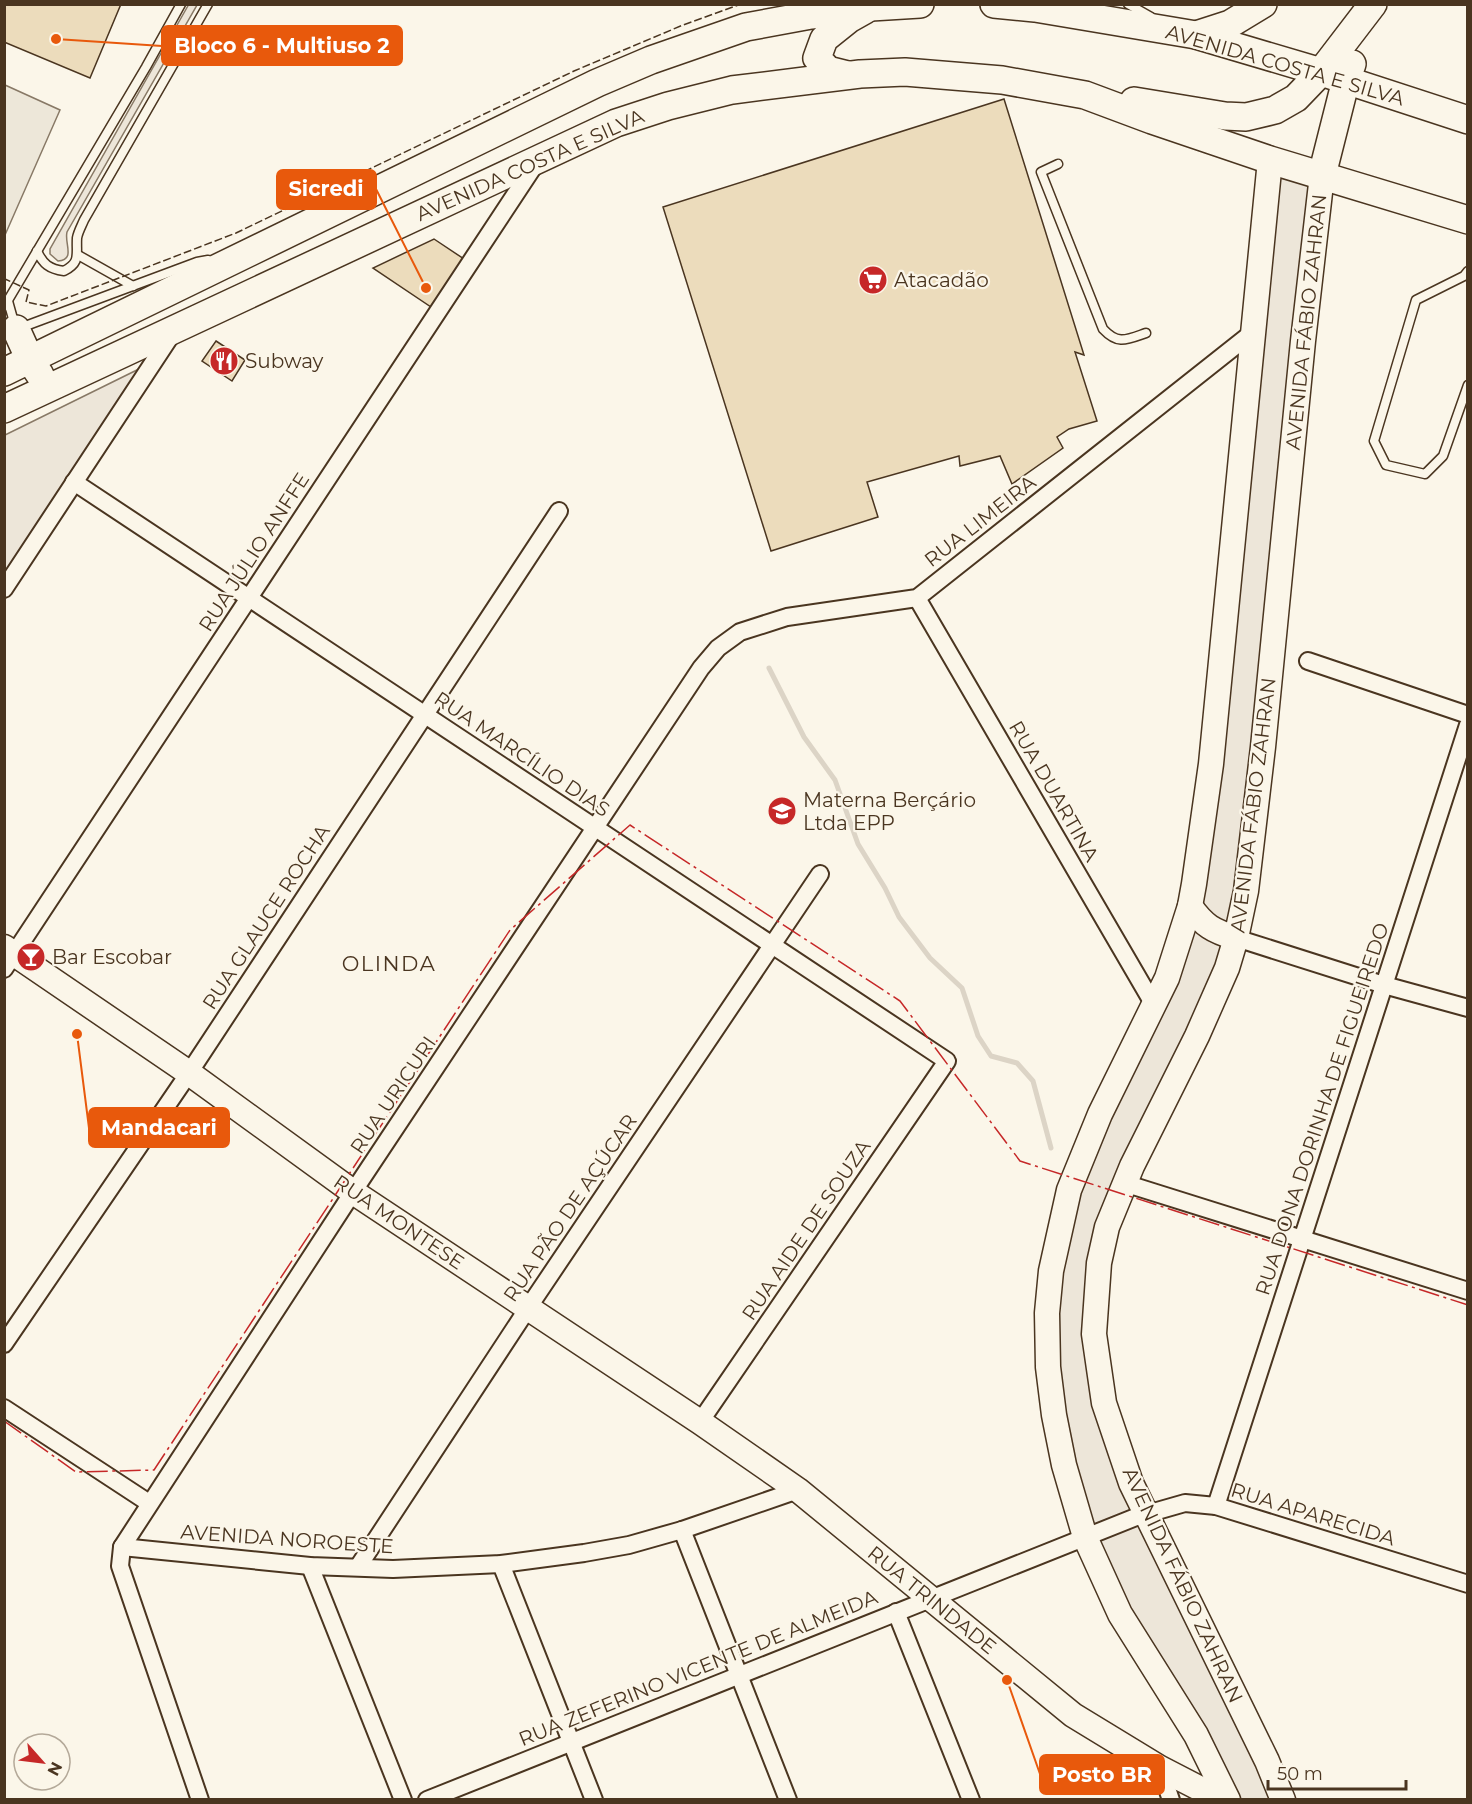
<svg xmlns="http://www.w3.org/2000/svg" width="1472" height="1804" font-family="Montserrat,sans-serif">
  <rect width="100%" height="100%" fill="#fbf6e9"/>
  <g fill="#ede6d9" stroke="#887966" stroke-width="1.5">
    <path d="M189,4L197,5L67,232C64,243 76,260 58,261L50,254V249Z"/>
    <path d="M1276,168L1311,179L1254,746L1229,933L1091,1262L1134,1508L1093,1527L1071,1466L1053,1315L1076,1192L1175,977Z"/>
    <path d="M141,368L5,576V435Z"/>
    <path d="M1140,1520L1277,1799H1241L1234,1797L1151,1650L1095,1538Z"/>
  </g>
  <path fill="#ede7d9" stroke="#887966" stroke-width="1.5" d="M5,85L60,110L5,235Z"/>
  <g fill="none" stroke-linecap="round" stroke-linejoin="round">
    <path stroke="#dcd4c6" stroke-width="5" d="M769,668L804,737L835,780L858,844L885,888L899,917L930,958L962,988L978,1036L991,1056L1017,1063L1033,1081L1051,1148"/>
  </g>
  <g fill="#ecdcbc" stroke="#4a3520" stroke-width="1.5">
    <path d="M4,4H121L90,78L4,42Z"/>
    <path d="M1004,99L1084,355L1075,352L1097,421L1069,429L1057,437L1063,448L1012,484L1000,456L960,466L959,456L867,482L878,517L771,551L663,207Z"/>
    <path d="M434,239L467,261L434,309L373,268Z"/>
    <path d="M216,341L245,360L232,381L202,361Z"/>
  </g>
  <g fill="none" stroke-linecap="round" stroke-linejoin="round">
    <g stroke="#4a3520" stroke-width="11">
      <g id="service">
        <path d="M1128,4L1151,17"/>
        <path d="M1058,164L1041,172L1103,329C1118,345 1126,340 1146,333"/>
        <path d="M37,251C43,264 49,269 64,271C81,262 76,255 77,238C78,232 82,225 84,220L208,4"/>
        <path d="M78,255L133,286"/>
        <path d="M1468,271L1464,276L1416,300L1374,441L1386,465L1425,474L1443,456L1468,385"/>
        <path d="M8,301L15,326"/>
        <path d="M4,307L146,67L181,4"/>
        <path d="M20,328L197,262L208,260"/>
      </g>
    </g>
    <g stroke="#4a3520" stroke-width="20">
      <g id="minor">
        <path d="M74,482L947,1061L700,1422"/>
        <path d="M4,589L172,334"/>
        <path d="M917,598L1154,1005"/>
        <path d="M1308,661L1468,715"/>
        <path d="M1236,938L1384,985L1468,1008"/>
        <path d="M4,969L536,163"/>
        <path d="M1124,1183L1468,1291"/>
        <path d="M4,1344L189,1073L559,511"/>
        <path d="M4,1408L149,1503"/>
        <path d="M1216,1506L1468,725"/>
        <path d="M682,1530L788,1800"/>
        <path d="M122,1547L310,1566L393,1569L501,1564L584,1553L629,1545L682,1530L798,1490"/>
        <path d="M501,1564L594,1800"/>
        <path d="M310,1566L403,1800"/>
        <path d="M358,1567L528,1308L820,874"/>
        <path d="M896,1612L971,1800"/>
        <path d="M1160,1768L1171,1800"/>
        <path d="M200,1800L120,1566L122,1547L353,1192L701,668L718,648L740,632L787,617L917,598L1253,332"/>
        <path d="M427,1800L1136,1517L1185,1503L1216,1506L1468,1584"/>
      </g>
    </g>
    <g stroke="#4a3520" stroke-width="27">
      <g id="secondary">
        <path d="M1190,906C1204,926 1213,931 1236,938"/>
        <path d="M4,947L189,1073L353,1192L700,1422L798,1490L1073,1715L1160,1768L1222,1800"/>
        <path d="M1228,1800L1196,1735L1120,1614L1085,1537L1064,1465L1054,1415L1048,1367L1047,1313L1051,1271L1069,1190L1100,1114L1167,978L1190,906L1194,884L1211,764L1270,160"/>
        <path d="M1283,1800L1267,1761L1131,1483L1104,1403L1094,1334L1099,1263L1107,1227L1132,1166L1197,1036L1227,968L1236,938L1246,891L1263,747L1303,341L1322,175"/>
      </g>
    </g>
    <g stroke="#4a3520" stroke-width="30">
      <g id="primary">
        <path d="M994,4L1035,8L1196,35L1321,72L1468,120"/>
        <path d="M1196,35L1230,24L1263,4"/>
        <path d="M848,75L828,70L817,58L824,39L849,19L865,10"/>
        <path d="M1134,101L1225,116L1246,117L1275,110L1296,98L1321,72L1373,4"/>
        <path d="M1322,175L1346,80L1352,64"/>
        <path d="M16,329L30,360L40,375"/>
        <path d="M4,372L597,83L651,60L746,27L811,15L871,7L920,4"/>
        <path d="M4,409L616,123L668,106L732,90L860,74L905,72L1002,80L1085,95L1152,120L1270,160L1468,220"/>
      </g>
    </g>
    <use href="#service" stroke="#fbf6e9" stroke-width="8"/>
    <use href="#minor" stroke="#fbf6e9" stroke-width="16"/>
    <use href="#secondary" stroke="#fbf6e9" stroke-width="24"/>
    <use href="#primary" stroke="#fbf6e9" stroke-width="27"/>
    <path stroke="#4a3520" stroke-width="1.5" stroke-dasharray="8 3" stroke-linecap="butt" d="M4,281L5,279L29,290L26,302L46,306L236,233L574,71L683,25L741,4"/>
    <path stroke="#c62828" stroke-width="1.5" stroke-dasharray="21 4.5 3 4.5" stroke-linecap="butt" d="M4,1421L76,1472L154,1470L510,930L630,825L900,1001L1020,1161L1468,1305"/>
  </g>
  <defs>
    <g id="supermarket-disc" transform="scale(1.5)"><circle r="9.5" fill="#c62828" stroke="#fbf6e9"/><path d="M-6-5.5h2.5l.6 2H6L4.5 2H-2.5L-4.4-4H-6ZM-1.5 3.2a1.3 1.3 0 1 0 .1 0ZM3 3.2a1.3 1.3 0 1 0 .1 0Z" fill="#fff"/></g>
    <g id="restaurant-disc" transform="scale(1.5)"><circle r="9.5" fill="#c62828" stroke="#fbf6e9"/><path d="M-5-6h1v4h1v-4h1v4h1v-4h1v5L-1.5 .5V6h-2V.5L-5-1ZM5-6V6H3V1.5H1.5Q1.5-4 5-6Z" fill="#fff"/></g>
    <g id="school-disc" transform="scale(1.5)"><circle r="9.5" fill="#c62828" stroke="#fbf6e9"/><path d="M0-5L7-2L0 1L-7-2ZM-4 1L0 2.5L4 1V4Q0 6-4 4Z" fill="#fff"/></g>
    <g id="bar-disc" transform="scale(1.5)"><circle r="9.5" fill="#c62828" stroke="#fbf6e9"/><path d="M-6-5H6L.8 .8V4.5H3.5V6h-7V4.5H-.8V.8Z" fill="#fff"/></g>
  </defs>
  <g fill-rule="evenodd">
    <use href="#supermarket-disc" x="873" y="280"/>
    <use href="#restaurant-disc" x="224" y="361"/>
    <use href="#school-disc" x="782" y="811"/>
    <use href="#bar-disc" x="31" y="957"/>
  </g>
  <g text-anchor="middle" stroke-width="4.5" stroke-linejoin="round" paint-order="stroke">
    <g font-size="20" fill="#4a3520" stroke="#fbf6e9">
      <text transform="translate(1285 65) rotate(16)" y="7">AVENIDA COSTA E SILVA</text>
      <text transform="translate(530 165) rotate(-24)" y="7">AVENIDA COSTA E SILVA</text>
      <text transform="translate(1306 322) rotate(-84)" y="7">AVENIDA FÁBIO ZAHRAN</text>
      <text transform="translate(980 521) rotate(-38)" y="7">RUA LIMEIRA</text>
      <text transform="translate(254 552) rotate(-57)" y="7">RUA JÚLIO ANFFE</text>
      <text transform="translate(522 754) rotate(34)" y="7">RUA MARCÍLIO DIAS</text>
      <text transform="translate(1054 791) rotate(60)" y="7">RUA DUARTINA</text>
      <text transform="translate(1253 805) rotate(-83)" y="7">AVENIDA FÁBIO ZAHRAN</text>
      <text transform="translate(266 917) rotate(-57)" y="7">RUA GLAUCE ROCHA</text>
      <text transform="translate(393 1095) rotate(-56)" y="7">RUA URICURI</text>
      <text transform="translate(1322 1109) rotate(-72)" y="7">RUA DONA DORINHA DE FIGUEIREDO</text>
      <text transform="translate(570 1208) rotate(-56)" y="7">RUA PÃO DE AÇÚCAR</text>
      <text transform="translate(399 1222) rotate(34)" y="7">RUA MONTESE</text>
      <text transform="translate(806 1230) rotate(-56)" y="7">RUA AIDE DE SOUZA</text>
      <text transform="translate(1313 1514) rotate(17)" y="7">RUA APARECIDA</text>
      <text transform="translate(287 1539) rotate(4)" y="7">AVENIDA NOROESTE</text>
      <text transform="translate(1183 1585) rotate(65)" y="7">AVENIDA FÁBIO ZAHRAN</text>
      <text transform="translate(932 1600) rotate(39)" y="7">RUA TRINDADE</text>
      <text transform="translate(698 1668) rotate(-22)" y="7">RUA ZEFERINO VICENTE DE ALMEIDA</text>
    </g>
    <g font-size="20" fill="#4a3520" stroke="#fbf6e9" text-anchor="start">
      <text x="894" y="287">Atacadão</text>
      <text x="245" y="368">Subway</text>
      <text x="803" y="807">Materna Berçário<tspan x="803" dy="23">Ltda EPP</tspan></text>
      <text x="52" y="964">Bar Escobar</text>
    </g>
    <g font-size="21" letter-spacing="1.5" fill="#4a3520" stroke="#fbf6e9">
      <text x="389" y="971">OLINDA</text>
    </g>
  </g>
  <path fill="none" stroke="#e8590c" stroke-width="2" d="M56 39L162 46M426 288L376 189M77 1034L89 1128M1007 1680L1040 1774"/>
  <g fill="#e8590c" stroke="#fbf6e9" stroke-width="2">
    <circle cx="56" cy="39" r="6"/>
    <circle cx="426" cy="288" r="6"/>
    <circle cx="77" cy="1034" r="6"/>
    <circle cx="1007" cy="1680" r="6"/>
  </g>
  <g fill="#e8590c" stroke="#e8590c" stroke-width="2">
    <rect x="162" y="26" width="240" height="39" rx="6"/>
    <rect x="277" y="170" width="99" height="39" rx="6"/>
    <rect x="89" y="1108" width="140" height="39" rx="6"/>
    <rect x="1040" y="1755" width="124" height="39" rx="6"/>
  </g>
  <g font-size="21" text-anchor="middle" font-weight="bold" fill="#fff">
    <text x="282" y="53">Bloco 6 - Multiuso 2</text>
    <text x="326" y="196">Sicredi</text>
    <text x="159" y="1135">Mandacari</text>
    <text x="1102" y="1782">Posto BR</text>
  </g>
  <rect width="1472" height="1804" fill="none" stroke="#4a3520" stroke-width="12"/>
  <g transform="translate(42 1762) rotate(118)"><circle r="28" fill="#fbf6e9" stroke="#b4a999" stroke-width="1.5"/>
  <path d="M0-4.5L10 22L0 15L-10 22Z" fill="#c62828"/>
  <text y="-9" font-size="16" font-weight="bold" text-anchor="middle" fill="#4a3520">N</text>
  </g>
  <path d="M1268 1780v9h138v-9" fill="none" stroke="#4a3520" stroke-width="3"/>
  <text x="1277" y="1780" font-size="18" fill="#4a3520" stroke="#fbf6e9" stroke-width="4.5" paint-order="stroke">50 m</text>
</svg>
